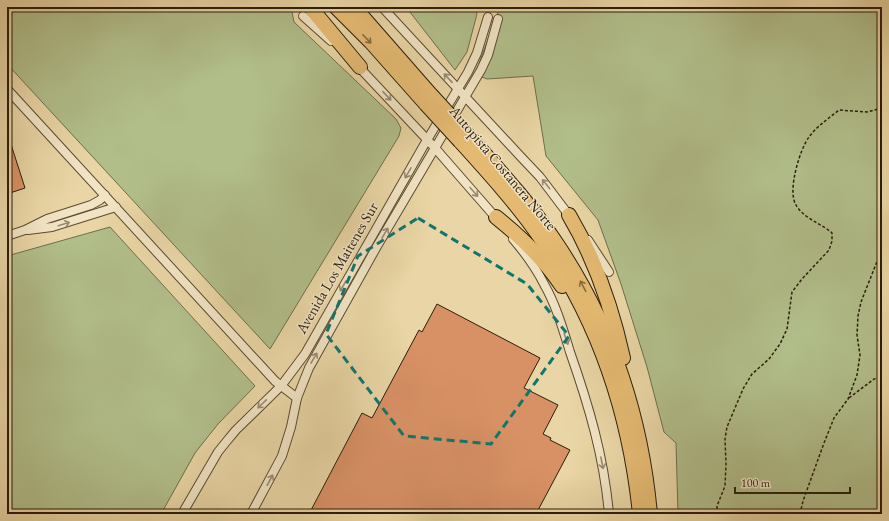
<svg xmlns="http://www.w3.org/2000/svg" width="889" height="521" font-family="'EB Garamond',serif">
  <rect width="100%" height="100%" fill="#e9d5a5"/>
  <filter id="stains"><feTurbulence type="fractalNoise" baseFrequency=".005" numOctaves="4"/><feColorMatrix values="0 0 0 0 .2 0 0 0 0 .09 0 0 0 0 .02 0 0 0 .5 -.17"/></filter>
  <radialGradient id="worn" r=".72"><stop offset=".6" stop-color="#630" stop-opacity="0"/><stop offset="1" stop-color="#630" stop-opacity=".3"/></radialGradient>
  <g fill="#b1be8a" stroke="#6e6e4a">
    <path d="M7,7H291L294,22L396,119L401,128L399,136L270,349L7,64Z"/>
    <path d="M406,7H474L477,14L467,52L455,70Z"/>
    <path d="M500,7H882V514H678L676,443L664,432L647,367L621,284L598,220L546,156L533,76L487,79L475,74Z"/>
    <path d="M110,227L255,386L218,424L195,453L161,514H7V256Z"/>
  </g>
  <g fill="#d89165" stroke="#2b1d0b">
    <path d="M7,135H8L25,188L7,194Z"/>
    <path d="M437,304L540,358L524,388L558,405L543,434L551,438L550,440L570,450L536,514H309L362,413L372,418L419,330L422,332Z"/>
  </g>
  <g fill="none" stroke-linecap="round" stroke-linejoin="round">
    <g stroke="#5a4b32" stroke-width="10">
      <g id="minor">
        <path d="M382,7L522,158L540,177L571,218"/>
        <path d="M303,16L331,41"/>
        <path d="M357,65L435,148L497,219"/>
        <path d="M7,89L275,381L297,398"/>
        <path d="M28,230L52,227L116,207"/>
        <path d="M7,236L25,230L47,219L91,205L100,200L105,195"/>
        <path d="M513,239C525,253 536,268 544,284C556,305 563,329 570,352C589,406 604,457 609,514"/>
        <path d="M588,240L609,272"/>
        <path d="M182,514L218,452L226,442L236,430L281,386L305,354L424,145L468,72L477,53L488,17"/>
        <path d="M251,514L282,456L291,427L297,398L309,368L376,248L481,70L488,55L498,19"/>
      </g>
    </g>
    <g stroke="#2b1d0b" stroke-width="16">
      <g id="motorway">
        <path d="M310,7L360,67"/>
        <path d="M336,7L371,42L426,104"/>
        <path d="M354,7L431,95"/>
        <path d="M465,132C496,167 528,201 554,240C610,322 641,415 650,514"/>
        <path d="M460,141C489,173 518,205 542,240C599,321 630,416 640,514"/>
        <path d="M569,215C595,259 612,308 623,358"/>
        <path d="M496,217C521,237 544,259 562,286"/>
      </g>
    </g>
    <g stroke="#2b1d0b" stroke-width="1.5" stroke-dasharray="3 2" stroke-linecap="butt">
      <path d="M849,398L874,379L882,377"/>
      <path d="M717,514V506L725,486L726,464L725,439L727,427L743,389L752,374L769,359L780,344L787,329L792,292L802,279L829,250L832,241V233C821,223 804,219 796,205C787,191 800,149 809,137C817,126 828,119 839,110L867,112L882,108"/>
      <path d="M800,514L803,501L824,443L834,418L848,399L857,375L860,355L857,335L858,316L861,302L878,259L882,242"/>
    </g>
    <use href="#minor" stroke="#f1e4c4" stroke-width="8"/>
    <use href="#motorway" stroke="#e4ba72" stroke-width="14"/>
    <g stroke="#2b1d0b" stroke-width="16" stroke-linecap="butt">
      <g id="motorway-bridge">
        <path d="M431,95L465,132"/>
        <path d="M426,104L460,141"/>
      </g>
    </g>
    <use href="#motorway-bridge" stroke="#e4ba72" stroke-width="14"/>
  </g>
  <defs><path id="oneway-shaft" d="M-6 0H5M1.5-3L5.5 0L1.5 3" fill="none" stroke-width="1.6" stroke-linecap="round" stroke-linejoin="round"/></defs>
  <g stroke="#886c3e">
    <use href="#oneway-shaft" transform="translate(367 39) rotate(46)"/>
    <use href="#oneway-shaft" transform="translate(583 286) rotate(-118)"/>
  </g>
  <g stroke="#988a71">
    <use href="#oneway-shaft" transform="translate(448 78) rotate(-133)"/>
    <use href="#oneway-shaft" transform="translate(387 96) rotate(47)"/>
    <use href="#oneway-shaft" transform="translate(408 173) rotate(120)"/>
    <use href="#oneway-shaft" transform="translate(546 184) rotate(-129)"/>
    <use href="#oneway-shaft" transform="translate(474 192) rotate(49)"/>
    <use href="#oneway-shaft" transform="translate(64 224) rotate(-17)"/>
    <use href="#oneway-shaft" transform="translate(385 233) rotate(-60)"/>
    <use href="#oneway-shaft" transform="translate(343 286) rotate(120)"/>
    <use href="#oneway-shaft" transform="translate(566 339) rotate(71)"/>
    <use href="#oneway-shaft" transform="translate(314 358) rotate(-60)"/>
    <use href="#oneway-shaft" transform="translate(262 404) rotate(136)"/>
    <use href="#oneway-shaft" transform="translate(602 463) rotate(79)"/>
    <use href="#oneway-shaft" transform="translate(270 480) rotate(-62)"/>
  </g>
  <path fill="none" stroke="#0f766e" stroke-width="3" stroke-dasharray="8 5" stroke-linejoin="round" d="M418,218L527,284L569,336L491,444L404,436L326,334L358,256Z"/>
  <g text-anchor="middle" stroke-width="3" stroke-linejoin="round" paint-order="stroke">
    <g font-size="15" fill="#2b1d0b" stroke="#f1e4c4">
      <text transform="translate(503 168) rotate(50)" y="5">Autopista Costanera Norte</text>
      <text transform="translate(337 268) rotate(-60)" y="5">Avenida Los Maitenes Sur</text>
    </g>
  </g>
  <rect width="889" height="521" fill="none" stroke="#e9d5a5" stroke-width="24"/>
  <rect x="8" y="8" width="873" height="505" fill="none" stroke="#2b1d0b" stroke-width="2"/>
  <rect x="12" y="12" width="865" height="497" fill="none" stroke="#2b1d0b"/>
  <path d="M735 487v6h115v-6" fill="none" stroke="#2b1d0b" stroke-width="2"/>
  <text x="741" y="487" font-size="12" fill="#2b1d0b" stroke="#f1e4c4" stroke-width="3" paint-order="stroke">100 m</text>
  <rect width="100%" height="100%" filter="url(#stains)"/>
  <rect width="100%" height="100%" fill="url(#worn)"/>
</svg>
